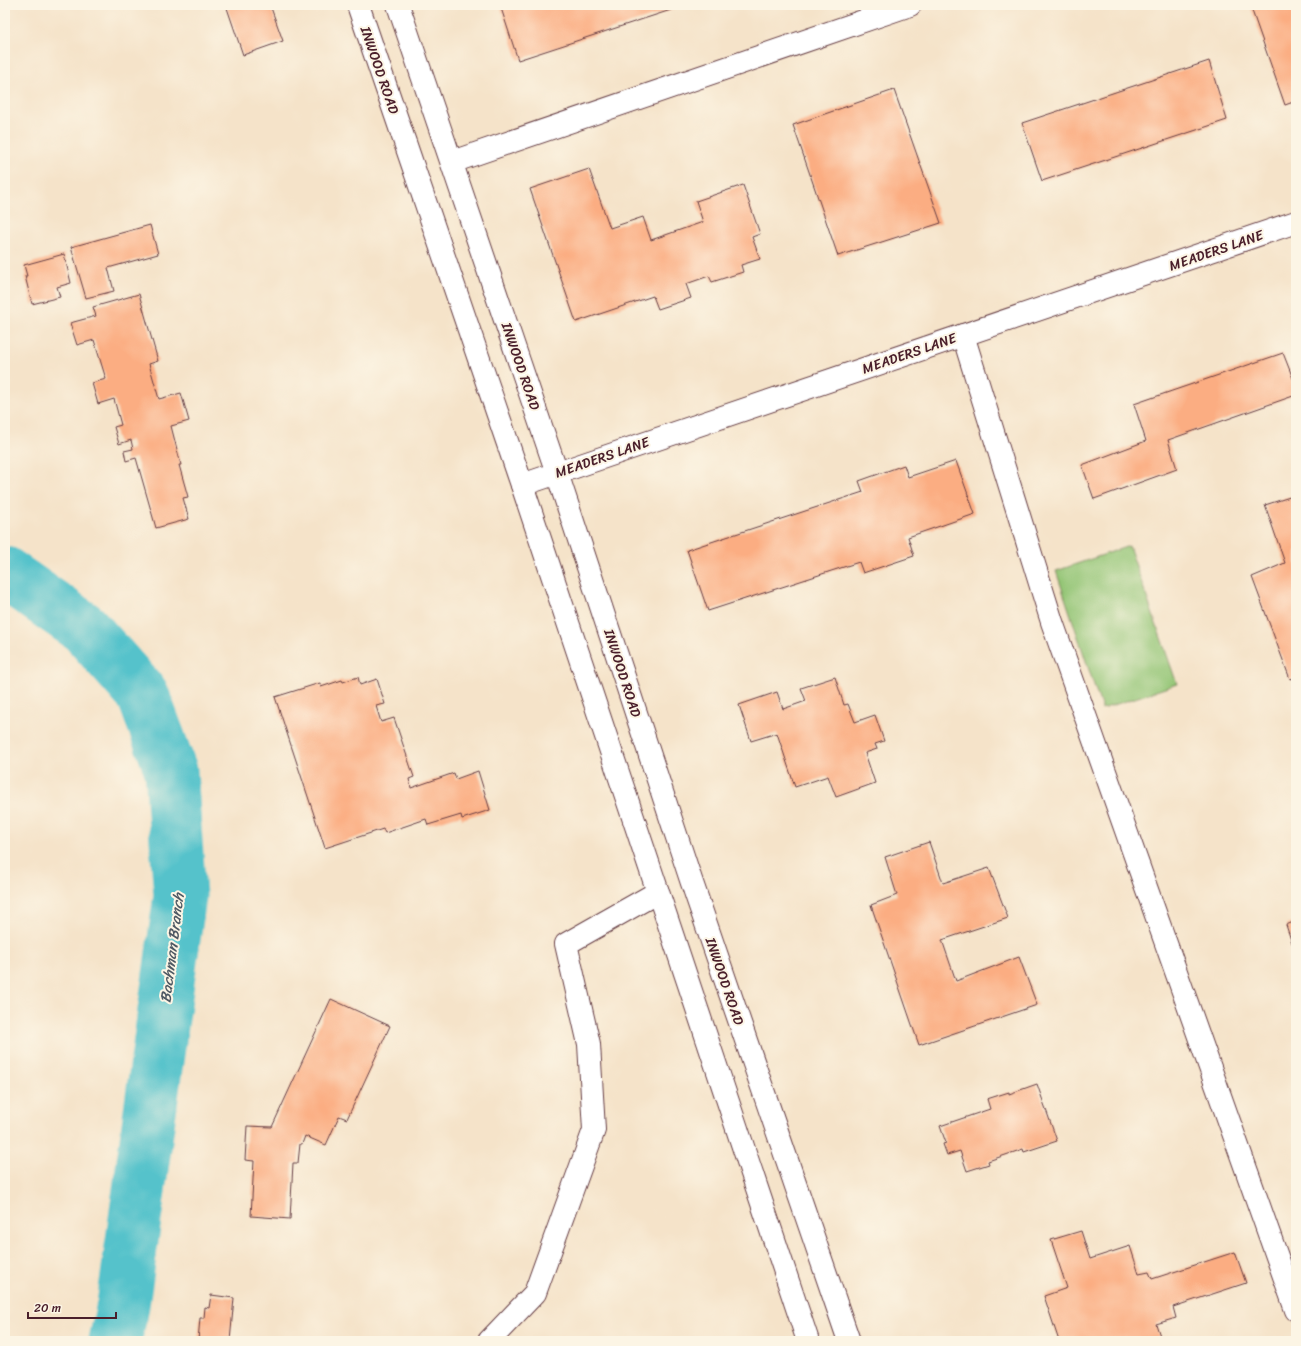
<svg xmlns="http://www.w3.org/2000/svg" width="1301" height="1346" font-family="Sriracha,sans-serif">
  <rect width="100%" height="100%" fill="#fcf5e5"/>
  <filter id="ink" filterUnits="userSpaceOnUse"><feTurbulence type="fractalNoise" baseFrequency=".025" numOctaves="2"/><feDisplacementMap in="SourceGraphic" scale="8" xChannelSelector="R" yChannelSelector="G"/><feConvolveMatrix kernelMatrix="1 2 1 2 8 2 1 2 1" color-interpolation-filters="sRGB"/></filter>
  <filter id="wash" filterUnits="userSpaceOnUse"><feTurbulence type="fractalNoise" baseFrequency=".012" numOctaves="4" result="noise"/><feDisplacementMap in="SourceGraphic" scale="16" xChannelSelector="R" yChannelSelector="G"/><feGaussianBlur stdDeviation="0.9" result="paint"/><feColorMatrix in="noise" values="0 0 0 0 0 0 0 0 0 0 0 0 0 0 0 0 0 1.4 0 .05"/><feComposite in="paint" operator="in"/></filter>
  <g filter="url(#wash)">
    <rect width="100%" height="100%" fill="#f5e3c9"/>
    <path fill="#93c575" stroke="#6e7250" d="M1129,546L1177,684L1102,709L1056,571Z"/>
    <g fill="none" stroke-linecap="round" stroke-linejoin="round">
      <path stroke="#55c2cb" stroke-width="53" d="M5,573L84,628L143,695L171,771L180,896L123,1305L115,1341"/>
    </g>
    <g id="blocks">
      <g fill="#fbad82">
        <path d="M226,5H270L283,41L243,55Z"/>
        <path d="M500,5H676L677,8L518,60Z"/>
        <path d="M1250,5H1296V101L1285,105Z"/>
        <path d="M1209,61L1227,120L1042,181L1022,123Z"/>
        <path d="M894,90L941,223L838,256L793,125Z"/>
        <path d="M589,169L610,228L643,217L651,240L703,222L696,201L743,185L760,234L752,237L760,259L741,265L743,272L712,282L709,276L686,284L691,298L658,309L653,296L576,322L530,189Z"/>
        <path d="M150,225L158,254L108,268L114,291L86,298L71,247Z"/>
        <path d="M64,254L71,283L57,287L60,297L32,304L25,276H27L24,265Z"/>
        <path d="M139,294L158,361L149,364L159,399L181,393L189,421L171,426L181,465H179L188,497L183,498L189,519L156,528L136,458L126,461L124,451L133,449L131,440L119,444L114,427L121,425L114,399L98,404L92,383L106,379L94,340L77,345L70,323L96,316L93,307Z"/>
        <path d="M1283,353L1296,386V395L1168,440L1177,469L1094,499L1082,465L1146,441L1134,404Z"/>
        <path d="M956,461L975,514L908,537L914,556L863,573L859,562L708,611L687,550L863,492L859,481L904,465L908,477Z"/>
        <path d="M1296,495V677L1290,679L1252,577L1285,563L1265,505Z"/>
        <path d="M358,677L360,685L377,679L385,704L376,706L381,722L394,718L414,777L409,779L411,788L454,773L456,779L478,771L490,810L462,819L461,815L428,825L426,819L385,833L383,829L325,848L275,697L320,683L321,687L342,680L343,682Z"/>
        <path d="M835,677L844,705L848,704L855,722L875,715L884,741L875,744L877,749L865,753L875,783L836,797L828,776L795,787L777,733L751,741L739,705L777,692L783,709L806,701L801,688Z"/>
        <path d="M929,842L943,883L989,868L1008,918L942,940L956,981L1019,957L1037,1005L919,1045L871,905L897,895L885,857Z"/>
        <path d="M1296,921V955L1286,925Z"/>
        <path d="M331,999L390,1026L347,1119L339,1116L326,1145L305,1136L302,1144H300L298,1163H293L290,1219L251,1216L254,1161L245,1160L247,1126L272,1127Z"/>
        <path d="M1037,1084L1057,1141L1024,1152L1023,1149L988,1161L989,1164L967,1171L960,1151L947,1155L943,1144L946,1143L940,1126L990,1109L987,1099L1009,1092V1094Z"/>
        <path d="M1081,1231L1090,1259L1130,1246L1139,1274L1149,1272L1152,1279L1235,1252L1246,1283L1173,1307L1176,1318L1156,1324L1160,1336L1145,1341H1059L1044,1296L1067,1288L1051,1240Z"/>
        <path d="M211,1295L234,1298L230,1341H198L200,1318H204L205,1307L209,1308Z"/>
      </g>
    </g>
  </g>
  <g filter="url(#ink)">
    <use href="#blocks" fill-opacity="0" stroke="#643c43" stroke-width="1"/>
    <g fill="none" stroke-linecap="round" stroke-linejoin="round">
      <g stroke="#643c43" stroke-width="24">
        <g id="minor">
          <path d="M452,162L910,5"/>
          <path d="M963,335L1052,622L1296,1310"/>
          <path d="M522,485L1296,222"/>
          <path d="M489,1341L535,1293L594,1130L589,1044L566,944L658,892"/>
        </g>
      </g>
      <g stroke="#643c43" stroke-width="24">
        <g id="major">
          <path d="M358,5L522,485L808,1341"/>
          <path d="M398,5L557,473L691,880L849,1341"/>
        </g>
      </g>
      <use href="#minor" stroke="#fff" stroke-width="22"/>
      <use href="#major" stroke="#fff" stroke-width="22"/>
    </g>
  </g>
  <g text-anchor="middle" stroke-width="4" stroke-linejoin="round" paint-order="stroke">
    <g font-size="14" fill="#4a1f2b" stroke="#fcf5e5">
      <text transform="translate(380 70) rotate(71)" y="5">INWOOD ROAD</text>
      <text transform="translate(1216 250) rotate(-19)" y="5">MEADERS LANE</text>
      <text transform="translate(909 353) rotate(-19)" y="5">MEADERS LANE</text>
      <text transform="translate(521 366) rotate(71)" y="5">INWOOD ROAD</text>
      <text transform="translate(602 457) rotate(-19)" y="5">MEADERS LANE</text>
      <text transform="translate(623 673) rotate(72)" y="5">INWOOD ROAD</text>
      <text transform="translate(725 981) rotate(71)" y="5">INWOOD ROAD</text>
    </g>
    <g font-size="15" font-style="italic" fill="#4e5863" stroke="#fcf5e5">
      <text transform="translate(172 948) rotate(-83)" y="5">Bachman Branch</text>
    </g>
  </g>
  <rect width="1301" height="1346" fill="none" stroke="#fcf5e5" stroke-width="20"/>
  <path d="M28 1312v6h88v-6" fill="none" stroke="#4a1f2b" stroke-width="2"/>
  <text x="34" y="1312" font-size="12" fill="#4a1f2b" stroke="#fcf5e5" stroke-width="3" paint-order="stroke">20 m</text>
</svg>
